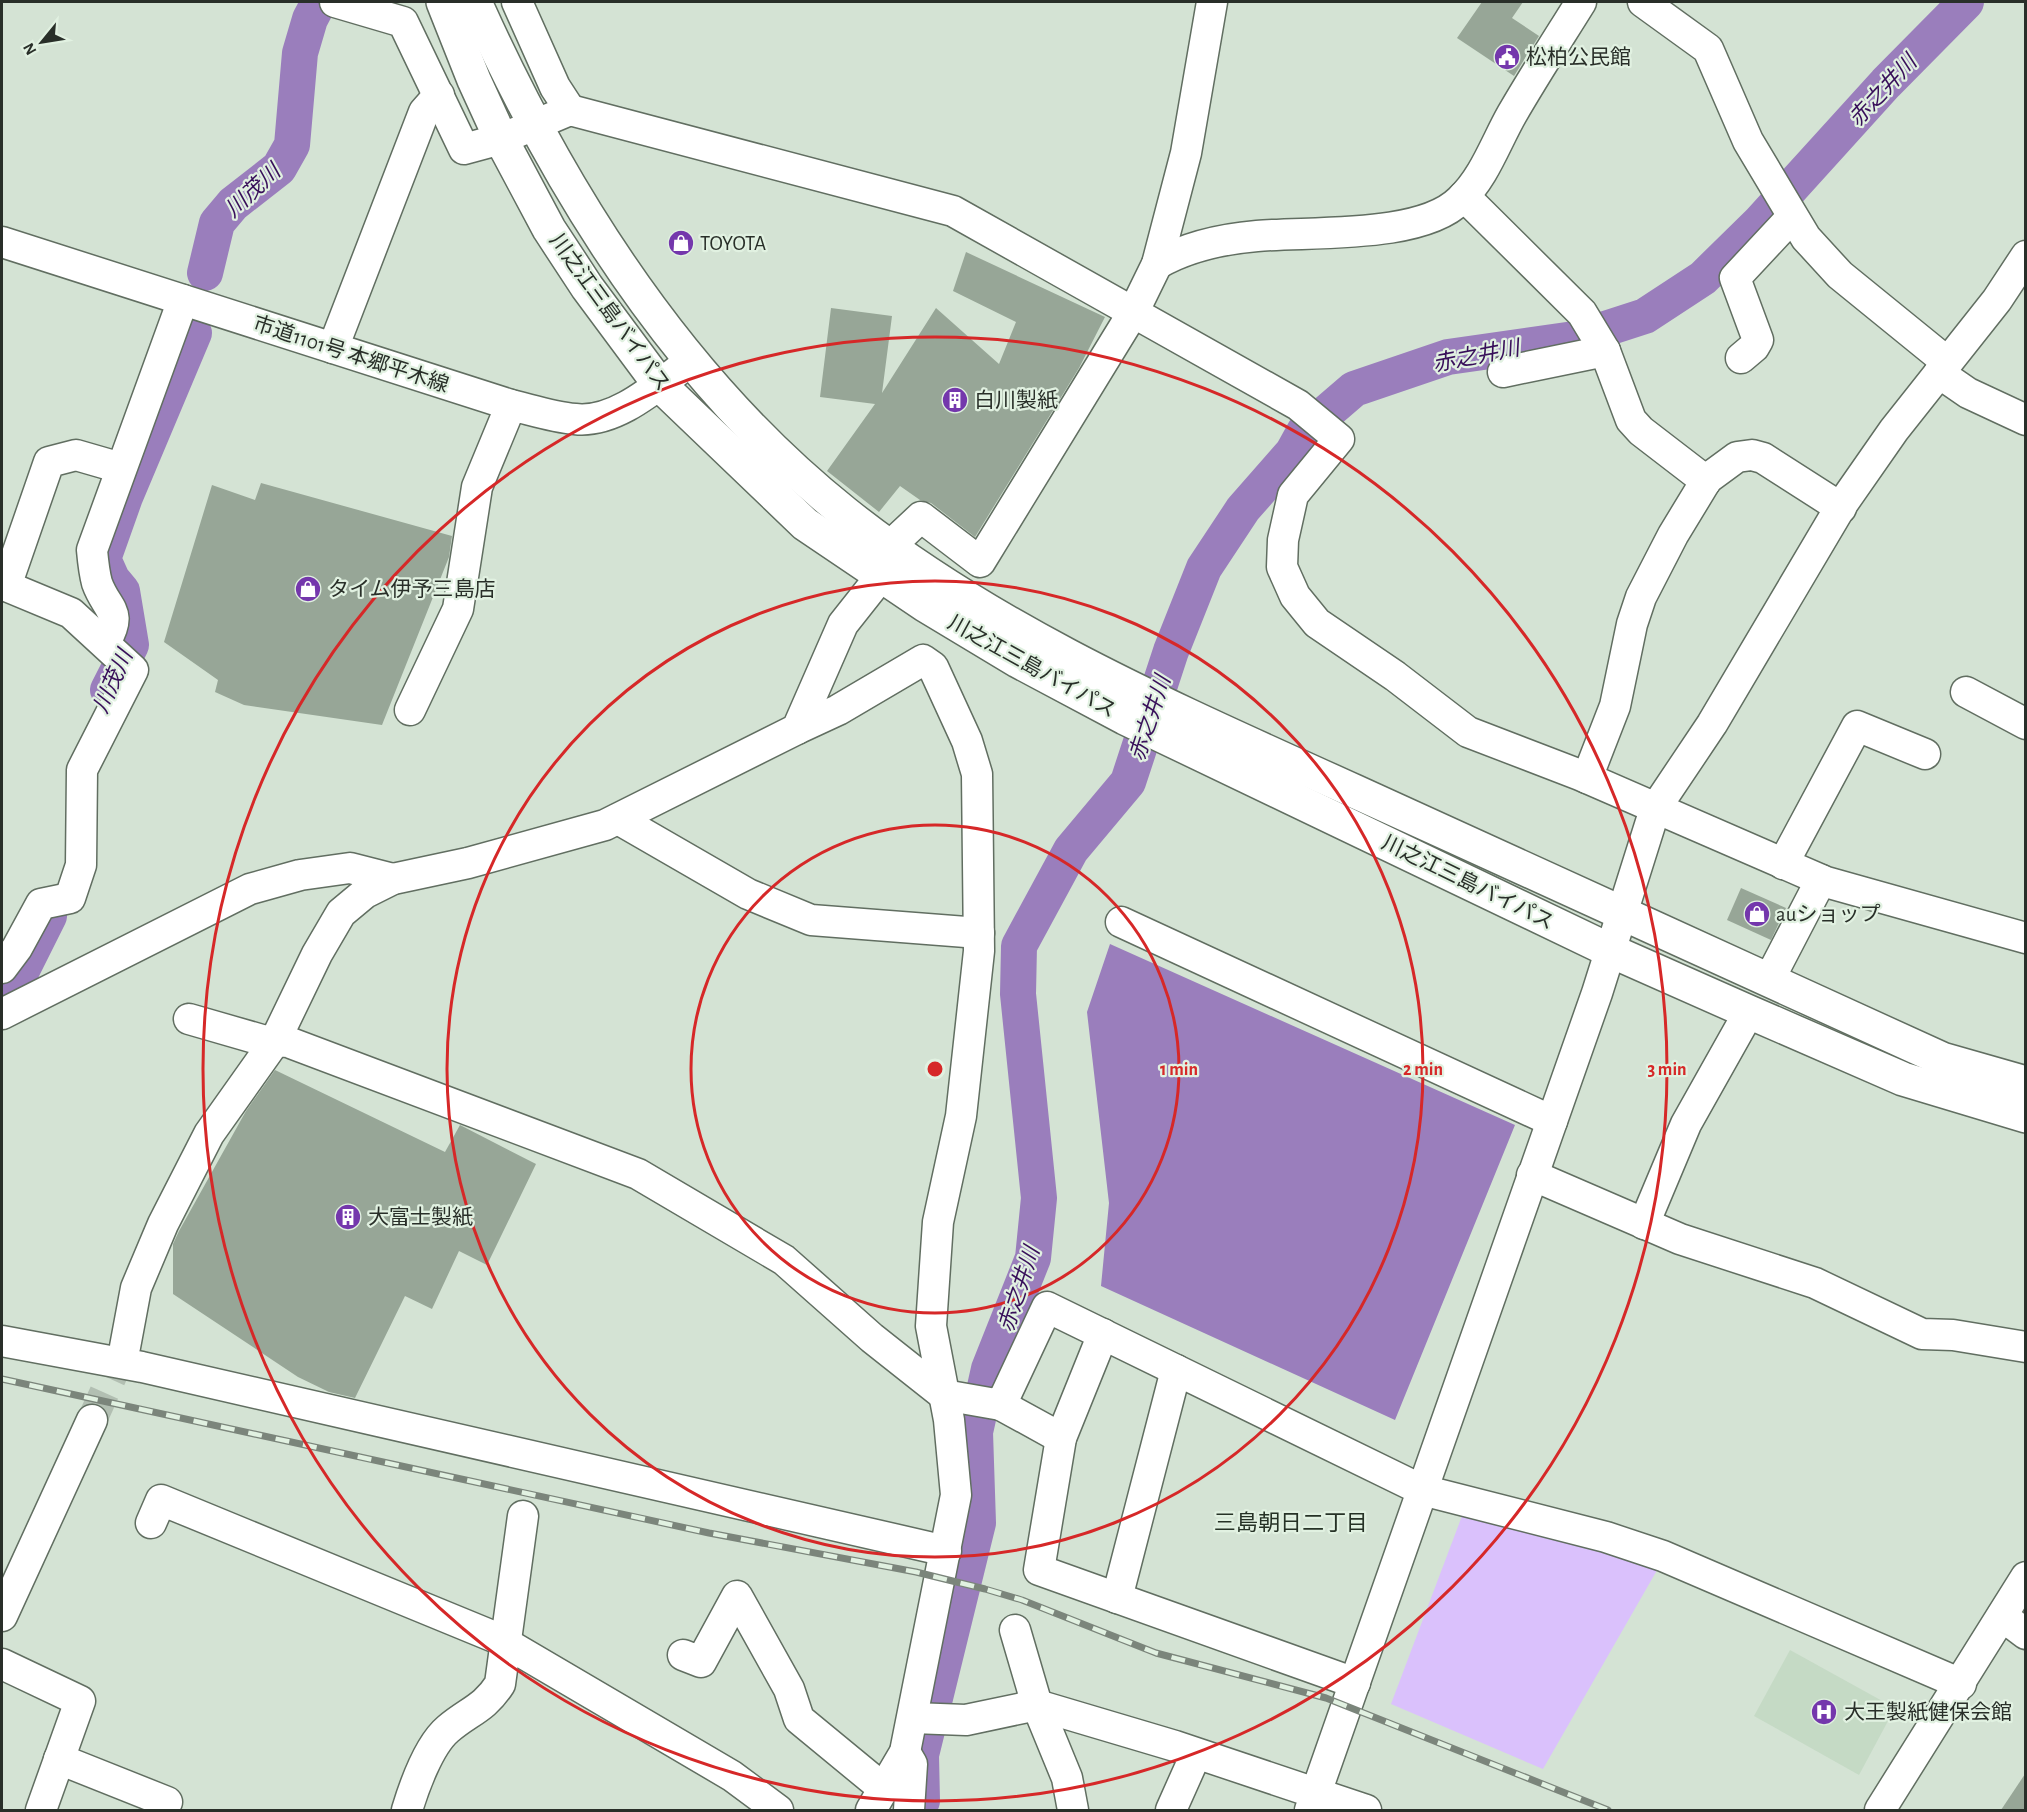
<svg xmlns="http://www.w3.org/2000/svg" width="2027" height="1812" font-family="'Alegreya Sans','Noto Sans JP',sans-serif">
  <rect width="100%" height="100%" fill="#d4e3d4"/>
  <path fill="#c5dac5" d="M1790,1650L1895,1708L1859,1775L1754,1716Z"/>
  <path fill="#dac1fc" d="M1465,1508L1660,1565L1543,1769L1391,1704Z"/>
  <path fill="#9a7ebc" d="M1110,944L1515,1125L1395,1420L1101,1286L1109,1203L1087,1012Z"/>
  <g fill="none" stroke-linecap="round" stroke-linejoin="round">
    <g stroke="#9a7ebc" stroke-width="36">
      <path d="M205,273L217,223L233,204L279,168L292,145L300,53L310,19L319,2"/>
      <path d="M108,690L131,645L122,591L112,579L103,559L125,497L194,333"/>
      <path d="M2,991L18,978L49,916"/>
      <path d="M922,1801L921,1755L978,1523L975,1432L989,1369L1033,1258L1039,1198L1018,994L1019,946L1071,850L1128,782L1171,651L1204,568L1243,509L1293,452L1304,432L1354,389L1448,357L1574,339L1645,316L1703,278L1760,222L1886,83L1966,2"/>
    </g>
  </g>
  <g fill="#97a697">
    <path d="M1482,2H1523L1512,18L1539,36L1514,76L1457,38Z"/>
    <path d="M966,252L1105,317L1079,368L975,537L931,503L920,500L900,486L879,512L827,471L875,404L820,397L831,308L892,316L882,393L936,308L999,364L1016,322L953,291Z"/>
    <path d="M261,483L452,536L449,557L382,725L244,705L215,692L218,680L164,642L212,485L255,500Z"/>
    <path d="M1741,888L1786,908L1771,940L1727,920Z"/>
    <path d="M275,1070L445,1152L460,1125L536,1164L487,1265L459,1251L432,1309L405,1296L355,1398L329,1392L298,1377L173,1294V1244L179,1231L246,1111Z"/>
    <path d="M2025,1774V1810H2001Z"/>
  </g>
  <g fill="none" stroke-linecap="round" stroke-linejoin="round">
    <path stroke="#b2bfb2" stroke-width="30" stroke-dasharray="30 15" stroke-linecap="butt" d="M92,1420L125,1347"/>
    <g stroke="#616e61" stroke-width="33">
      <g id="minor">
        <path d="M335,2L403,22L464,149L501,139L570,110L953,211L1298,405L1339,439L1293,495L1283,540L1282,567L1295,596L1317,623L1395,676L1468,732L1580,775L1826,882L2026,938"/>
        <path d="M517,2L555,87L570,110"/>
        <path d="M1643,2L1708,49L1748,141L1806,238L1840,275L1947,362"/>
        <path d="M1464,196L1582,313L1605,351L1631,420L1641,431L1706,481"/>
        <path d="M2,242L511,405C532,410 553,417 575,419C617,424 660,383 692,360"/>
        <path d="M1157,264C1188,246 1222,239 1257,236C1311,231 1421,239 1460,200C1484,178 1496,142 1512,114C1534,76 1558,39 1581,2"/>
        <path d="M333,348L424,112L439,95"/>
        <path d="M1741,358L1754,347L1758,340L1735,278L1791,218"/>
        <path d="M1503,372L1605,351"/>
        <path d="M1939,373L1968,393L2026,420"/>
        <path d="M2,585L6,586L49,462L76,455L121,468"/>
        <path d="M105,643C124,610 107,611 97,583C94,572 93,561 92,550L183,300"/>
        <path d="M1966,692L2026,724"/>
        <path d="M410,710L458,609L477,487L511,405"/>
        <path d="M797,729L838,710L923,660L933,667L967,741L977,774L979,951L961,1116L938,1222L931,1326L949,1420L956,1495L905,1752L871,1810"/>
        <path d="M1587,778L1615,706L1632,624L1641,597L1673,535L1707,479L1737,457L1752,455L1763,458L1841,508"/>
        <path d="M618,819L748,894L811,920L979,933"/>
        <path d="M1783,864L1857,726L1925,754"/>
        <path d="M1121,922L1552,1121"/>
        <path d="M2,968L17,948L41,904L70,898L81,865L82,770L133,670L71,613L6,586"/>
        <path d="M1769,980L1821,880"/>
        <path d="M2,1014L250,889L300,875L350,868L393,879"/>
        <path d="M189,1019L262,1040L288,1042L638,1174L784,1260L872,1338L944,1395L1001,1405L1047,1307L1422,1490L1606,1537L1663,1556L1961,1684"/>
        <path d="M1532,1175L1680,1239L1815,1283L1922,1334L1953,1335L2026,1347"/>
        <path d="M1644,1224L1686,1124L1749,1012"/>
        <path d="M1103,1334L1061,1438L1039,1570L1355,1683"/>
        <path d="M2,1341L142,1367L946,1551"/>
        <path d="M125,1347L136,1288L163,1224L209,1134L275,1041L317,954L341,913L365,893L393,879L468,863L605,825L797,729L843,624L881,576L890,546L921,517L980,562L1134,311L1157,264L1186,153L1212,2"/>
        <path d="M1001,1405L1061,1438"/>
        <path d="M151,1523L161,1500L497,1638L732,1776L778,1810"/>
        <path d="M1117,1598L1176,1370"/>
        <path d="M2,1616L92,1420"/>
        <path d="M2002,1616L2026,1634"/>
        <path d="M1015,1630L1037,1705L1067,1778L1073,1810"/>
        <path d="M683,1655L701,1662L737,1596L789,1689L799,1719L884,1789"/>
        <path d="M2,1664L80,1701L41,1810"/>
        <path d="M913,1718L966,1720L1037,1705L1175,1746L1366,1810"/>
        <path d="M905,1752L912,1764L909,1810"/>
        <path d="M59,1759L167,1802"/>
        <path d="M407,1810C414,1787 429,1745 448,1729C469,1711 484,1709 500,1684L523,1516"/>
        <path d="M1171,1810L1196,1754"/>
        <path d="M1310,1810L1597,993L1655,809L1712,724L1841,506L1894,430L1997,300L2026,256"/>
        <path d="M1880,1810L2026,1577"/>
      </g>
    </g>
    <g stroke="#616e61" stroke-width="36">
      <g id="highway">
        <path d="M443,2L474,80L501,139L549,229L587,287L659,384L805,524L925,605L1018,661L1125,718L1609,950L1749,1012L1903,1079L2026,1116"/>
        <path d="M475,2C561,194 678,380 845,513C997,634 1178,711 1354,791C1550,880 1746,970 1942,1059L2026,1083"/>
      </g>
    </g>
    <use href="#minor" stroke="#fff" stroke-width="30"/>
    <use href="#highway" stroke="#fff" stroke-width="33"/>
    <g stroke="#7b857b" stroke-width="7">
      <path id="rail" d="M2,1379L709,1533L916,1572L985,1589L1022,1600L1156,1653L1326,1698L1608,1810"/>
    </g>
    <use href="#rail" stroke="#e1f1e1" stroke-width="4.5" stroke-dasharray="14" stroke-linecap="butt"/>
  </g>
  <g fill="none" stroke="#d62828" stroke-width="3">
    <circle cx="935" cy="1069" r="244"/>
    <circle cx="935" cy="1069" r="488"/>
    <circle cx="935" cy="1069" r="732"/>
  </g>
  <defs>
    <g id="civic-disc" transform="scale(1.35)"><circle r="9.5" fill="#7437ac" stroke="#e1f1e1"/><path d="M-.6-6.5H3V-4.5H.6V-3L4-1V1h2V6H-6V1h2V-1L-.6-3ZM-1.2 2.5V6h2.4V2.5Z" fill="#fff"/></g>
    <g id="shop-disc" transform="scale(1.35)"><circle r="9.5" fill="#7437ac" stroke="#e1f1e1"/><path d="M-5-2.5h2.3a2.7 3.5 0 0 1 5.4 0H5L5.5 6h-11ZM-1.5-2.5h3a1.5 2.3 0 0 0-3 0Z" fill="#fff"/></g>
    <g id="building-disc" transform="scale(1.35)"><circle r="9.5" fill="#7437ac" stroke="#e1f1e1"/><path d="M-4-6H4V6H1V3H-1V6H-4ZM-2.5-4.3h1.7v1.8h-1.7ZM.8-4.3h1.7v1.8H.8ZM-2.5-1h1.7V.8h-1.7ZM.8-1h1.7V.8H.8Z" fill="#fff"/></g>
    <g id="hospital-disc" transform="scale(1.35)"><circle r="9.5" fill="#7437ac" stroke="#e1f1e1"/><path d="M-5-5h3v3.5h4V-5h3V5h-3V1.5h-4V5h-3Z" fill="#fff"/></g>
  </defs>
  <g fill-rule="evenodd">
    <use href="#civic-disc" x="1507" y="57"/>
    <use href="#shop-disc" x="681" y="243"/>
    <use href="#building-disc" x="955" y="400"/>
    <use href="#shop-disc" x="308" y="589"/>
    <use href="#shop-disc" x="1757" y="914"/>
    <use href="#building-disc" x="348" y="1217"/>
    <use href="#hospital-disc" x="1824" y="1712"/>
  </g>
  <g text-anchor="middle" stroke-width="4.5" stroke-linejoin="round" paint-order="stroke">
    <g font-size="21" fill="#292f29" stroke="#e1f1e1" text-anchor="start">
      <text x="1526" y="64">松柏公民館</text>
      <text x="700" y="250">TOYOTA</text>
      <text x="974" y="407">白川製紙</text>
      <text x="328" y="596">タイム伊予三島店</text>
      <text x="1776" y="921">auショップ</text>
      <text x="368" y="1224">大富士製紙</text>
      <text x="1844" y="1719">大王製紙健保会館</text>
    </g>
    <g font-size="21" fill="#292f29" stroke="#e1f1e1">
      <text transform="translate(610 312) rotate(54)" y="7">川之江三島バイパス</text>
      <text transform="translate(351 354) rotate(18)" y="7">市道1101号 本郷平木線</text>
      <text transform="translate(1032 666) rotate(29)" y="7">川之江三島バイパス</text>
      <text transform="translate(1468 882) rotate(26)" y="7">川之江三島バイパス</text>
    </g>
    <g font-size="22" font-style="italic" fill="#380f5a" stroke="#e1f1e1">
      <text transform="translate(1882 90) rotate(-47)" y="8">赤之井川</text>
      <text transform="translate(252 190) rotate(-43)" y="8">川茂川</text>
      <text transform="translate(1476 355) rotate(-11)" y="8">赤之井川</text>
      <text transform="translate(112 681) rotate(-66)" y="8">川茂川</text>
      <text transform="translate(1149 718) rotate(-72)" y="8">赤之井川</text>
      <text transform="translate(1018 1289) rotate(-72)" y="8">赤之井川</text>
    </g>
    <g font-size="22" fill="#263226" stroke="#e1f1e1">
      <text x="1291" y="1530">三島朝日二丁目</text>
    </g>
  </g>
  <circle cx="935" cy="1069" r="9" fill="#d62828" stroke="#e1f1e1" stroke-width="3"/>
  <g font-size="18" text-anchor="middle" font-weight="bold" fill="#d62828" stroke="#e1f1e1" stroke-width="4.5" stroke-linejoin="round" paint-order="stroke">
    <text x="1179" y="1075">1 min</text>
    <text x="1423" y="1075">2 min</text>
    <text x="1667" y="1075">3 min</text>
  </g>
  <rect width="2027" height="1812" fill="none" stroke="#292f29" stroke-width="6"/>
  <g transform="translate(42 42) rotate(240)" stroke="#e1f1e1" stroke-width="4.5" paint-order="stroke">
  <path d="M0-4.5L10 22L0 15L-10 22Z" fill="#292f29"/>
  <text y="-9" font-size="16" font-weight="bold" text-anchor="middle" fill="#292f29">N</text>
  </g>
</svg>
